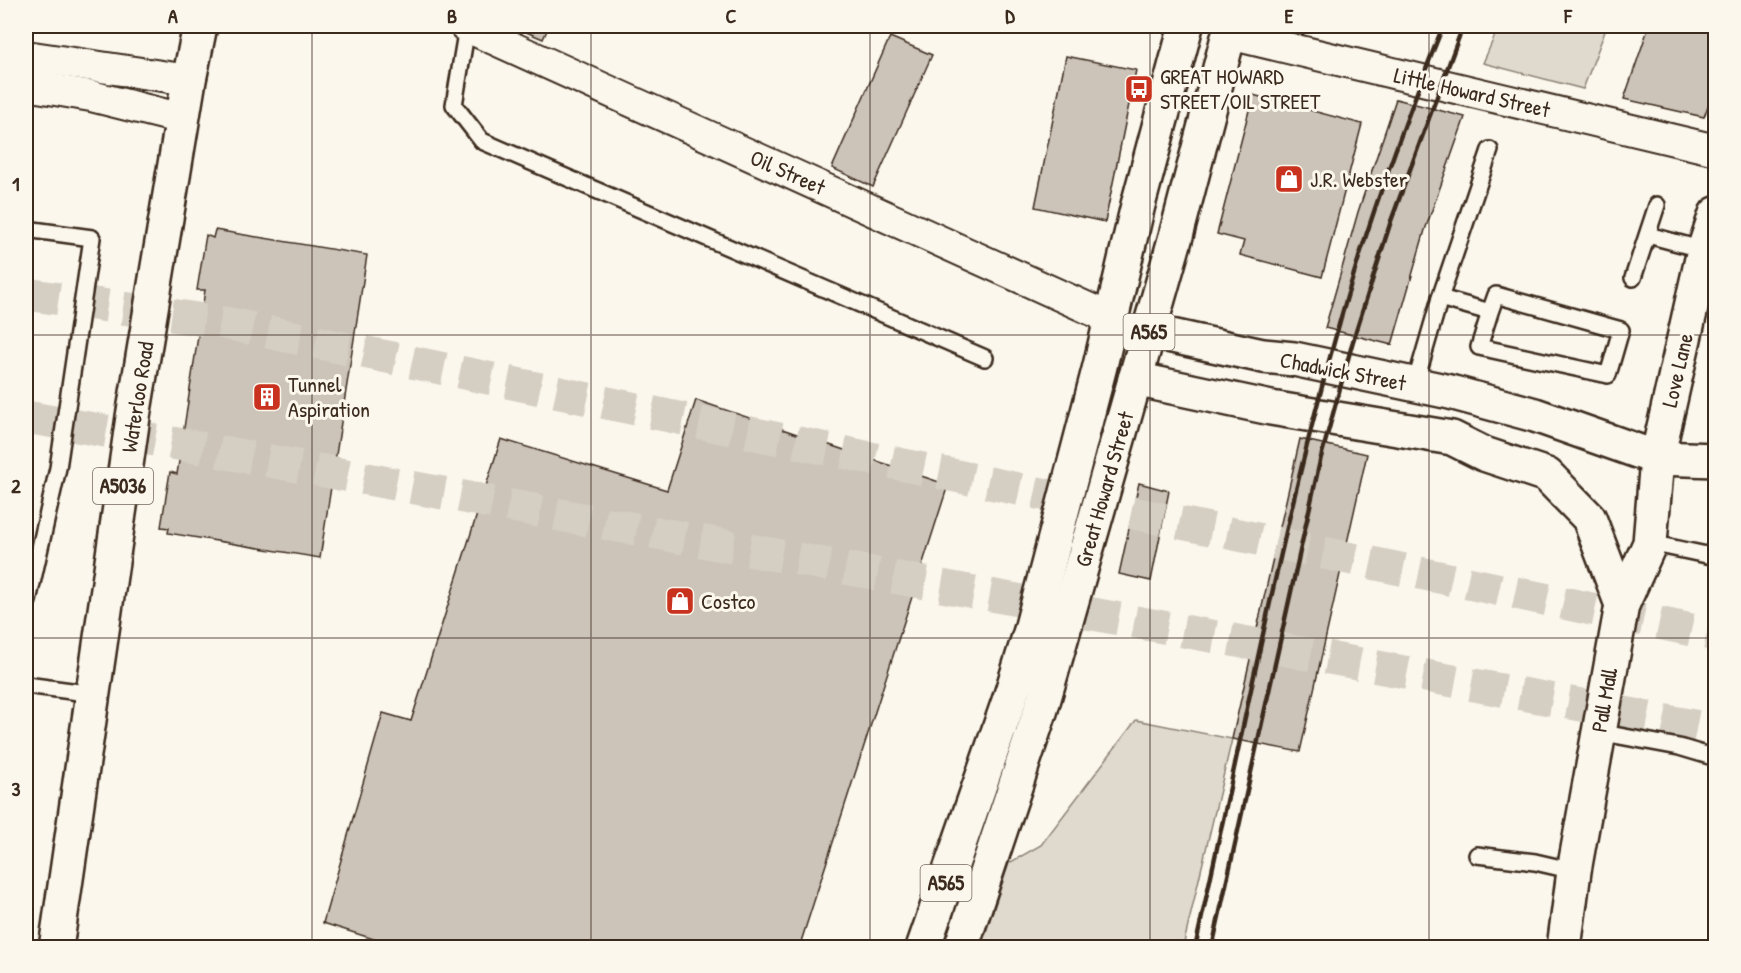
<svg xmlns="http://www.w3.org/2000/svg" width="1741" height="973" font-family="'Patrick Hand',sans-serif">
  <rect width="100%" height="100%" fill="#fbf7ec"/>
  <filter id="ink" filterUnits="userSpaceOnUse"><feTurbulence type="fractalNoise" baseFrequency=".0167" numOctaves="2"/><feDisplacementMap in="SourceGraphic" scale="12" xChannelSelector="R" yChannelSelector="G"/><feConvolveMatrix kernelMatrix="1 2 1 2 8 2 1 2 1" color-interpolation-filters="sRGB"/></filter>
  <g filter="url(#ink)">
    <g fill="#dfd9ce" stroke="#8d8276" stroke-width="1.5">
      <path d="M1499,26H1607L1583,89L1483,63Z"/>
      <path d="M1136,720L1232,739L1183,947H981L1009,863L1041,845Z"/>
    </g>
    <g fill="#ccc4b9" stroke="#3b2a1e" stroke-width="1.5">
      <path d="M512,26H549L543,39Z"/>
      <path d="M1649,26H1716V84L1704,117L1624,99Z"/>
      <path d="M890,37L932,55L873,187L832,168Z"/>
      <path d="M1066,56L1136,70L1105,222L1035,207Z"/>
      <path d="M1253,95L1362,124L1322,277L1240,255L1244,241L1217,234Z"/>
      <path d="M1396,99L1465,117L1425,230L1392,345L1325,328L1358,212Z"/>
      <path d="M215,230L367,255L320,558L168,533L169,528L161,527L170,472L177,474L205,290H197L206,235L213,238Z"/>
      <path d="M696,400L948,485L799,948H402L323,923L383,713L411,721L501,439L667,490Z"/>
      <path d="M1300,439L1367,454L1300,752L1232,739Z"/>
      <path d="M1139,483L1169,491L1151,581L1119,574Z"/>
    </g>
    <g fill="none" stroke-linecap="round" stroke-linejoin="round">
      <g stroke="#d5cec3" stroke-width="33" stroke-dasharray="33 16" stroke-linecap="butt">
        <path d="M26,294L225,323L1716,635"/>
        <path d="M26,417L195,447L1716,730"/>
      </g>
      <g stroke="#3b2a1e" stroke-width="20">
        <g id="lane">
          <path d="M467,27L454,105L482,141L985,358"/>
          <path d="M26,229L92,238L58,468L28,601H26"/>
          <path d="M1648,235L1704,250"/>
          <path d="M1633,278L1657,205"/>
          <path d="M1440,298L1490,312L1479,347L1608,375L1621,330L1496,295L1490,312"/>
          <path d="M1415,384L1440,298L1490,150"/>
          <path d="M1650,543L1716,557"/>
          <path d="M26,685L94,694"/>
          <path d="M1598,732L1679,747L1716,758"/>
          <path d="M1477,855L1535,862L1574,871"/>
        </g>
      </g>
      <g stroke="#3b2a1e" stroke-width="34">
        <g id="street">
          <path d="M465,26L1112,319"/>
          <path d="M1229,34L1716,150"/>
          <path d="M26,56L189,80"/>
          <path d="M26,85L91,96L183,119"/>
        </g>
      </g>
      <g stroke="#3b2a1e" stroke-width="38">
        <g id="secondary">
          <path d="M1149,331L1263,356L1294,359L1450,392L1535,415L1657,458L1716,460"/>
          <path d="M1135,379L1271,408L1452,438L1484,454L1547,475L1589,518L1622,605"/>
          <path d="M1564,948L1574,871L1622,605L1650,543L1657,458L1704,250L1716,214"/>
        </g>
      </g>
      <g stroke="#3b2a1e" stroke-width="38">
        <path id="primary" d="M56,948L133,417L189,80L200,26"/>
      </g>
      <g stroke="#3b2a1e" stroke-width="38">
        <g id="highway">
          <path d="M923,948L1010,698L1031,630L1100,366L1138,205L1186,26"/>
          <path d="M961,948L1041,709L1176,236L1231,26"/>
        </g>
      </g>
      <use href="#lane" stroke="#fbf7ec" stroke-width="15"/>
      <use href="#street" stroke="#fbf7ec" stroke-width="30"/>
      <use href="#secondary" stroke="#fbf7ec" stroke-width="33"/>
      <use href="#primary" stroke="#fbf7ec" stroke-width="33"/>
      <use href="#highway" stroke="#fbf7ec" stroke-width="33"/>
      <g stroke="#3b2a1e" stroke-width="4.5">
        <path d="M1195,948C1241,744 1279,539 1335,339C1364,232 1402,128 1443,26"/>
        <path d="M1212,948L1320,461L1353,341L1391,221L1463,26"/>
      </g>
    </g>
  </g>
  <path fill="none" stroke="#3b2a1e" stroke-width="1.5" stroke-opacity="0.55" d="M312,26V948M591,26V948M870,26V948M1150,26V948M1429,26V948M26,335H1716M26,638H1716"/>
  <defs>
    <g id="bus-square" transform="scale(1.5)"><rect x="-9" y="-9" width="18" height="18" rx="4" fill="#c8321e" stroke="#fbf7ec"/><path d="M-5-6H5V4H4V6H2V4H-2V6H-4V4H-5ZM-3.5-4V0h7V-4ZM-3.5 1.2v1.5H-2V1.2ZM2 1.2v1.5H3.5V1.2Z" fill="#fff"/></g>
    <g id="shop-square" transform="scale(1.5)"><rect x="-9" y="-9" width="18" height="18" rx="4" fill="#c8321e" stroke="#fbf7ec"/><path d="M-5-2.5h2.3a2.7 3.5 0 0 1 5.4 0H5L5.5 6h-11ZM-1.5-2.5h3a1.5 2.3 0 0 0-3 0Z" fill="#fff"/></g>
    <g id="building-square" transform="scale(1.5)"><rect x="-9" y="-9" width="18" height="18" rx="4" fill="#c8321e" stroke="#fbf7ec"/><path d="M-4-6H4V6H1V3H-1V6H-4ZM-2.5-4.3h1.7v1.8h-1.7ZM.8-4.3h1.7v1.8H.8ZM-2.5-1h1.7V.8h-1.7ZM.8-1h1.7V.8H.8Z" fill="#fff"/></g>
  </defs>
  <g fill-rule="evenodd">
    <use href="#bus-square" x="1139" y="89"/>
    <use href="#shop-square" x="1289" y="179"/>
    <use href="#building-square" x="267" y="397"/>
    <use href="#shop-square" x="680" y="601"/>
  </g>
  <g text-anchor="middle" stroke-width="6" stroke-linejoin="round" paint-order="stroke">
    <g fill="#fbf7ec" stroke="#75685c" stroke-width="1.5">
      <rect x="1123.5" y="314" width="51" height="36" rx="4.5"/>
      <rect x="93" y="468" width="60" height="36" rx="4.5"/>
      <rect x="920.5" y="865" width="51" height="36" rx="4.5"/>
    </g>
    <g font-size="21" font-weight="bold" fill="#3b2a1e">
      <text x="1149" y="339">A565</text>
      <text x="123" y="493">A5036</text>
      <text x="946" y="890">A565</text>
    </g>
    <g font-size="22" fill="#3b2a1e" stroke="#fbf7ec" text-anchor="start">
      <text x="1160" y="84">GREAT HOWARD<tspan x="1160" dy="25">STREET/OIL STREET</tspan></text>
      <text x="1310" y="187">J.R. Webster</text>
      <text x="288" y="392">Tunnel<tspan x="288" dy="25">Aspiration</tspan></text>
      <text x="701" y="609">Costco</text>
    </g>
    <g font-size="22" fill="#3b2a1e" stroke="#fbf7ec">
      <text transform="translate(1472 92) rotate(13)" y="8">Little Howard Street</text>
      <text transform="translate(788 172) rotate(24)" y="8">Oil Street</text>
      <text transform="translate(1677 370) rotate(-77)" y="8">Love Lane</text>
      <text transform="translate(1343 371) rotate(11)" y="8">Chadwick Street</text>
      <text transform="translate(137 397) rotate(-81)" y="8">Waterloo Road</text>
      <text transform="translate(1104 489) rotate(-74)" y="8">Great Howard Street</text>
      <text transform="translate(1604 700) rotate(-80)" y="8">Pall Mall</text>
    </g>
  </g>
  <rect width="1741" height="973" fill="none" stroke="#fbf7ec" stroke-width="66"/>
  <rect x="33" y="33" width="1675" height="907" fill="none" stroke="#3b2a1e" stroke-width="2"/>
  <g font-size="20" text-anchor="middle" font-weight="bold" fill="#3b2a1e">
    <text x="173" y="23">A</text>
    <text x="452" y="23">B</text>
    <text x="731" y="23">C</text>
    <text x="1010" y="23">D</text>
    <text x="1289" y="23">E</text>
    <text x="1568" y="23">F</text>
    <text x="16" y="191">1</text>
    <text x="16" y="493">2</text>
    <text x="16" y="796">3</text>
  </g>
</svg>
